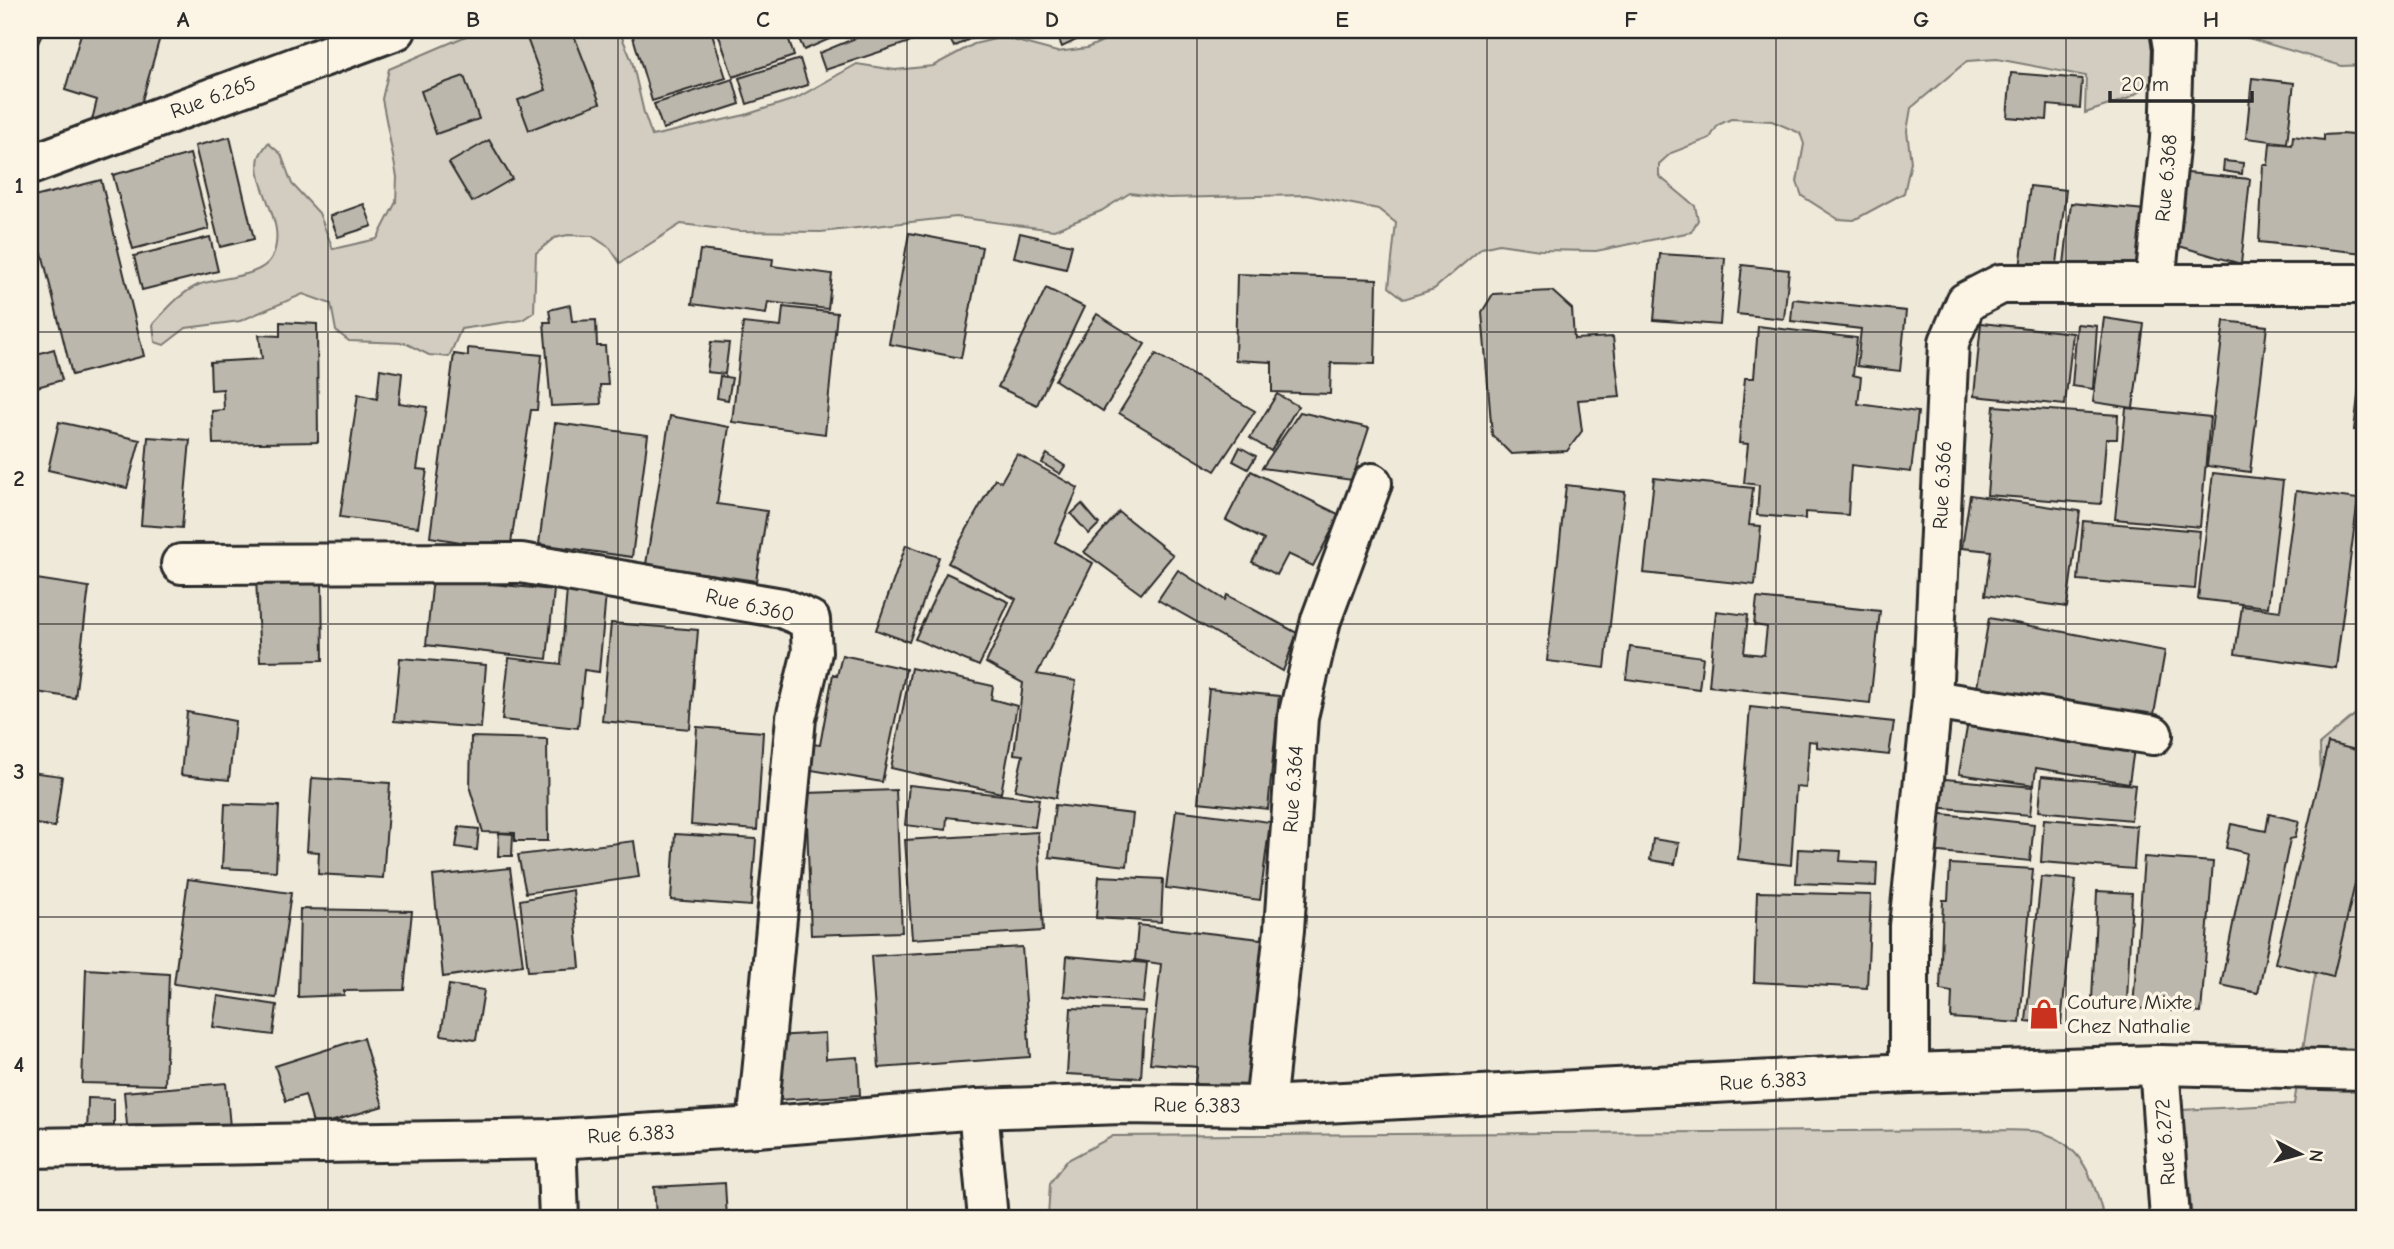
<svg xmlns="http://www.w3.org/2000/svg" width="2394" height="1249" font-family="'Comic Neue',sans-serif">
  <rect width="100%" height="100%" fill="#efe9da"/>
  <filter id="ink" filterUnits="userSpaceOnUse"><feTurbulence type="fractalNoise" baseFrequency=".0143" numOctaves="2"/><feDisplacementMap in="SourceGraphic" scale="14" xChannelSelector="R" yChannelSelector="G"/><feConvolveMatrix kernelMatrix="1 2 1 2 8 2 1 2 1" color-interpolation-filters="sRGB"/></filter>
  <g filter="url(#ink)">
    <g fill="#d2cdc0" stroke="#7e7c76" stroke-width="2">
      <path d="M480,30H619L632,61L644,113L652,136L745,115L795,99L857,64L895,70L933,66L974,44L995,39H1009L1057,52L1087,48L1128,30H2202L2192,32L2148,86L2127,99L2085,113L2086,76L1997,59L1967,61L1911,108L1907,131L1911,162L1904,193L1854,220L1838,219L1802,196L1797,182L1804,144L1800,133L1772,121L1731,119L1718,125L1710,138L1671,153L1659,164V176L1695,206L1698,220L1691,232L1596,251L1540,250L1499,244L1482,248L1434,289L1404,299L1389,287L1396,223L1378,209L1306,195L1168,198L1130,193L1101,211L1054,230L956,217L821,232L739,231L681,224L620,263L610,248L592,236L568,235L554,238L536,253L534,312L522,320L461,329L449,357L429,355L405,343L349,341L336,331L331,304L303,294L240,321L186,328L164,345L155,342L153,324C167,309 179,294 198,285C218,277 262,278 272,257C289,222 252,188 259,157C261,152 265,147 268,143L281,154L292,184L319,213L333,249L377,239L396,202L397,177L382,99L389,69Z"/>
      <path d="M2222,30H2364V65L2342,66Z"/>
      <path d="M2364,707V1219H2192L2182,1110L2294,1104L2324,921L2320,744Z"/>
      <path d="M1990,1130C2005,1131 2024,1129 2039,1132C2082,1142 2095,1182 2104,1219H1049L1048,1217L1050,1183L1066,1161L1113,1136Z"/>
    </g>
    <g fill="#bcb7ac" stroke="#2b2b2b" stroke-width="2">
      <path d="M30,30H44L30,61Z"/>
      <path d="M82,30H162L139,111L125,107L118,132L91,124L97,100L65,90Z"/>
      <path d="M524,30H572L600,103L529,130L518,100L546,90Z"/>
      <path d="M631,30H711L726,78L652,101Z"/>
      <path d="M717,30H786L794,56L733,77Z"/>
      <path d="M795,30H850L804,50Z"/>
      <path d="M875,30H932L934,34L825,70L819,53Z"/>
      <path d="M945,30H987L954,47Z"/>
      <path d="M1055,30H1097L1062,47Z"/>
      <path d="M800,59L808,85L747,104L739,78Z"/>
      <path d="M2011,73L2082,79L2080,108L2048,105L2047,120L2007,117Z"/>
      <path d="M464,76L479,119L436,134L421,91Z"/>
      <path d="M2252,78L2294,83L2287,143L2246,138Z"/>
      <path d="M733,79L740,104L663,129L654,104Z"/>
      <path d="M2341,134L2364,136V253L2259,242L2263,165H2268L2270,143L2292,145L2293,136L2324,140V135Z"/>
      <path d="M230,137L254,239L220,247L195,146Z"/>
      <path d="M489,140L512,179L472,202L449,163Z"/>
      <path d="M190,154L209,229L133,249L113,175Z"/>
      <path d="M2224,161L2243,163L2242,174L2223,171Z"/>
      <path d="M2177,172L2250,179L2241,264L2172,244Z"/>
      <path d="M101,180L144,356L72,375L42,253L30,256V198Z"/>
      <path d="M2030,186L2066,190L2056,272L2020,268Z"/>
      <path d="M2071,203L2145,210L2137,281L2063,273Z"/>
      <path d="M364,204L372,226L338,237L330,216Z"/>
      <path d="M909,233L982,247L961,358L889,344Z"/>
      <path d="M1020,233L1072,245L1066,269L1014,257Z"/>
      <path d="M210,237L218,271L142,290L134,256Z"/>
      <path d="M700,250L773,259L772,266L832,274L828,309L768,302L766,314L692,304Z"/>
      <path d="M1660,254L1725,258L1720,325L1654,320Z"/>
      <path d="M1742,265L1789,270L1784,319L1737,314Z"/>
      <path d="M1237,274L1377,279L1375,364L1331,363L1330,394L1272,392V362L1235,360Z"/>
      <path d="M1046,288L1084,307L1037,405L998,387Z"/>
      <path d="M1552,291L1572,309L1574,339L1613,337L1620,397L1578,400L1582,431L1567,451L1511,454L1492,435L1482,312L1493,294Z"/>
      <path d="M1793,299L1906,311L1900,371L1857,366L1861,329L1791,321Z"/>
      <path d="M570,305L572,321L596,320L597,346H605L608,385H600L601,404L551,406L544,322H551L549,310Z"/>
      <path d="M783,307L837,313L825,434L732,422L743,323L781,327Z"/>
      <path d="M1097,314L1145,344L1103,411L1055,380Z"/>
      <path d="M2104,318L2144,324L2133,408L2093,402Z"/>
      <path d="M2224,321L2267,326L2250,472L2207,466Z"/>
      <path d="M280,322L317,324L318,442L213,444L212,411L224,410L223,389L211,390L210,362L262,359L259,335L280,336Z"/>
      <path d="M1981,323L2073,333L2065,405L1974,396Z"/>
      <path d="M2077,324L2097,326L2093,389L2072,386Z"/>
      <path d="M1758,326L1857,338L1853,375L1861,377L1858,404L1918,412L1911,472L1851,465L1848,515L1805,512V519L1757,515L1759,485L1744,483L1748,444L1739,443L1745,378H1754Z"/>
      <path d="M711,342L729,343L725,374L707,372Z"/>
      <path d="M468,348L542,355L537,410H531L510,550L430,537L454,354L468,356Z"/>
      <path d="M54,349L62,380L30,389V356Z"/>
      <path d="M1156,354L1255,411L1215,471L1119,413Z"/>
      <path d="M380,369L402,373L399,403L427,407L417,469L427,470L418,527L340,517L358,394L377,399Z"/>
      <path d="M2361,371H2364V431L2354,430Z"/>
      <path d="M720,376L732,378L728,400L717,398Z"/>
      <path d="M1277,394L1298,406L1271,451L1250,438Z"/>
      <path d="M1994,406L2118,415L2117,439H2106L2101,504L1987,495Z"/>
      <path d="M2126,408L2210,417L2200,527L2115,519Z"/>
      <path d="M1300,412L1369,428L1352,480L1262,468Z"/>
      <path d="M670,416L729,427L717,504L767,511L756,581L702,573L700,582L665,576L666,567L646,564Z"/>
      <path d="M59,422L140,440L127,488L48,470Z"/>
      <path d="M555,423L648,435L632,557L539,544Z"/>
      <path d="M148,437L190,440L182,528L141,525Z"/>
      <path d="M1240,447L1256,456L1248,469L1233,461Z"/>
      <path d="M1017,454L1078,488L1055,542L1093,563L1037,674L1076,681L1056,798L1015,790L1023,755L1014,754L1023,683L986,663L1016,599L948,563L995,479L1001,482Z"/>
      <path d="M1047,454L1065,466L1060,474L1042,463Z"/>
      <path d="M1251,471L1340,515L1313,566L1288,554L1277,575L1252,562L1264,540L1226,520Z"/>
      <path d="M2213,473L2283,481L2268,607L2198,599Z"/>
      <path d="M1654,478L1753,488L1749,525L1761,526L1755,585L1644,573Z"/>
      <path d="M1566,485L1625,492L1605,668L1547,661Z"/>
      <path d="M2296,491L2358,499L2336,668L2235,654L2242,606L2280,611Z"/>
      <path d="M1970,495L2080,511L2067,607L1985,595L1991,551L1962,548Z"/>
      <path d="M1082,504L1099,524L1089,534L1071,514Z"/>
      <path d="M1119,512L1173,555L1141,594L1084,552Z"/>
      <path d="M2362,520H2364V585L2357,584Z"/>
      <path d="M2083,521L2200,531L2195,589L2078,580Z"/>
      <path d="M906,545L939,557L909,642L876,630Z"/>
      <path d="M1178,570L1225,600L1227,595L1297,633L1283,671L1158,600Z"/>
      <path d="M946,573L1009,602L979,666L915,639Z"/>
      <path d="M30,578L89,587L75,698L30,691Z"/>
      <path d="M256,578L322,579L323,660L260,661Z"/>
      <path d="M433,578L554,590L547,659L426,645Z"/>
      <path d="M567,589L606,594L599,672L584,670L578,728L502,720L509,658L561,664Z"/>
      <path d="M1757,598L1880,611L1870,703L1709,686L1716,611L1748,615L1744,653L1764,655L1767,627L1754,625Z"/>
      <path d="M1989,618L2165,651L2153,720L2066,700L1998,699L1999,691L1977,687Z"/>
      <path d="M611,623L698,630L690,729L602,721Z"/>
      <path d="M1630,647L1703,657L1699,689L1626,679Z"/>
      <path d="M842,655L906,669L882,782L800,768L803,743L820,745L833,674L837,676Z"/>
      <path d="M400,658L486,665L481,728L394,721Z"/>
      <path d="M911,668L993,686L991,699L1017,706L1001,793L891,768Z"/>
      <path d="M1209,689L1279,696L1268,809L1198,802Z"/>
      <path d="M1750,707L1894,722L1889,755L1817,747V742L1809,741L1806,788L1796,787L1791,865L1738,859Z"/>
      <path d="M187,712L235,721L229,780L181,775Z"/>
      <path d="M1968,722L2134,749L2129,783L2036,768L2034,785L1959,774Z"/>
      <path d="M697,727L763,732L757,830L691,825Z"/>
      <path d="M471,737L547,739L548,841H515V833L483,832L470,789Z"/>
      <path d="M2328,743L2364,752V846L2333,977L2275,963Z"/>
      <path d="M30,772L62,776L55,827L30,823Z"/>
      <path d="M2042,776L2135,785L2131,820L2039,811Z"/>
      <path d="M312,778L390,783L383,878L318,874L319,852L307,851Z"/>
      <path d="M1934,778L2033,787L2030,815L1932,807Z"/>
      <path d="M909,785L1039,799L1035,827L947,817L946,830L905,825Z"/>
      <path d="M896,790L902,932L811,935L806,793Z"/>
      <path d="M225,804L279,806L276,871L222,868Z"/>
      <path d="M1055,805L1133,814L1127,866L1049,857Z"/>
      <path d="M1176,810L1270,822L1260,900L1166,888Z"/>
      <path d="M1924,812L2034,824L2030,861L1920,850Z"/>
      <path d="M2269,814L2299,821L2295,838L2290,839L2258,993L2221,985L2247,853L2226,848L2231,824L2266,831Z"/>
      <path d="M2044,819L2137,826L2134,869L2041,862Z"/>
      <path d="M459,827L479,829L477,850L456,847Z"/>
      <path d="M1038,832L1043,931L912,939L905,840Z"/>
      <path d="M499,833L513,834L512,856H498Z"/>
      <path d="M675,834L756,839L751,906L671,900Z"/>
      <path d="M1653,839L1679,843L1675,864L1650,860Z"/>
      <path d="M634,841L639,877L526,893L518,855Z"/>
      <path d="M1798,849L1841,851L1840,861L1877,863L1876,886L1796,883Z"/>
      <path d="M2144,857L2213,862L2201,1013L2133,1008Z"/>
      <path d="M1950,864L2033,869L2020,1023L1951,1018L1952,992L1940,990L1943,900H1948Z"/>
      <path d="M510,868L523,965L443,977L433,876Z"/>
      <path d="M1099,876L1163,879L1161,922L1096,918Z"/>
      <path d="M2041,877L2076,880L2061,1024L2026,1021Z"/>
      <path d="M188,879L291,893L276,998L174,984Z"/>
      <path d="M573,890L580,968L528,971L520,900Z"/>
      <path d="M2097,891L2132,893L2127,1001L2092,1000Z"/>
      <path d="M1757,892L1871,895L1867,988L1754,982Z"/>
      <path d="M300,909L412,911L404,990L344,991V995L298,997Z"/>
      <path d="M1138,925L1269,940L1252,1095L1194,1093L1197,1067L1150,1063L1161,964L1135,960Z"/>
      <path d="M1022,947L1030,1057L879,1068L871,956Z"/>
      <path d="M1067,956L1147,963L1143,1003L1064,996Z"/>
      <path d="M86,969L169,974L165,1085L82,1083Z"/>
      <path d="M449,985L484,990L476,1040L441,1035Z"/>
      <path d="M218,996L277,1005L273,1035L213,1027Z"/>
      <path d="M1071,1008L1145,1011L1141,1078L1067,1074Z"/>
      <path d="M825,1033L826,1059L858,1057L860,1095L778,1100L774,1036Z"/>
      <path d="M363,1038L383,1106L314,1127L305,1095L286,1101L275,1066Z"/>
      <path d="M226,1083L230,1127L128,1136L124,1092Z"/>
      <path d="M88,1098L114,1099V1136L87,1135Z"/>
      <path d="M725,1183L727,1219H624L656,1217L654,1187Z"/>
    </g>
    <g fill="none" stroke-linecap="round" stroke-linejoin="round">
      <g stroke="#2b2b2b" stroke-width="44">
        <g id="minor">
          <path d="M30,165L396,30"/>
          <path d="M2155,283L2170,139L2173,48L2170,30"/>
          <path d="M181,564L521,563L782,608L810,620L812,652L796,718L757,1127"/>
          <path d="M1932,700L2153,735"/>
          <path d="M2159,1065L2170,1219"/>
          <path d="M1909,1073V926L1932,700L1949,342L1966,302L2001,284H2364"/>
          <path d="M1265,1106L1284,930L1298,717L1321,620L1372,483"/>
          <path d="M978,1109L988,1219"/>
          <path d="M556,1139L559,1219"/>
          <path d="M30,1148L556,1139L757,1127L978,1109L1122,1104L1265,1106L1909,1073L2159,1065L2364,1070"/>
        </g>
      </g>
      <use href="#minor" stroke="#fcf5e5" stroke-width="38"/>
    </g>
  </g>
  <path fill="none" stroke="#2b2b2b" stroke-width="2" stroke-opacity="0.55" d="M328,30V1219M618,30V1219M907,30V1219M1197,30V1219M1487,30V1219M1776,30V1219M2066,30V1219M30,332H2364M30,624H2364M30,917H2364"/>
  <defs>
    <g id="shop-bare" transform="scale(2.415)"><path d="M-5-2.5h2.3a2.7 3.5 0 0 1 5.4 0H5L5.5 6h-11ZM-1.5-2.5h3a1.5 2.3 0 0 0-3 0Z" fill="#c8321e" stroke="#fcf5e5" stroke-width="2.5" paint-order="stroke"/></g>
  </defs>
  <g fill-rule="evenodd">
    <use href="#shop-bare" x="2044" y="1014"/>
  </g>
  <g text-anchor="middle" stroke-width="7" stroke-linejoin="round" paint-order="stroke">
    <g font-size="21" fill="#2b2b2b" stroke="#fcf5e5">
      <text transform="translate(213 97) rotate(-20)" y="7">Rue 6.265</text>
      <text transform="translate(2166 178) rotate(-85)" y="7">Rue 6.368</text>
      <text transform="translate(1942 485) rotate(-87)" y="7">Rue 6.366</text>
      <text transform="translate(750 605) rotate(13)" y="7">Rue 6.360</text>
      <text transform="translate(1293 789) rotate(-86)" y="7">Rue 6.364</text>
      <text transform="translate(1763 1081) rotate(-3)" y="7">Rue 6.383</text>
      <text transform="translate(1197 1105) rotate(1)" y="7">Rue 6.383</text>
      <text transform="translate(631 1134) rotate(-3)" y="7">Rue 6.383</text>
      <text transform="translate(2165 1142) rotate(-94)" y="7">Rue 6.272</text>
    </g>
    <g font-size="21" fill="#2b2b2b" stroke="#fcf5e5" text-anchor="start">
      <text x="2067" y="1009">Couture Mixte<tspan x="2067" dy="24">Chez Nathalie</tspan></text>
    </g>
  </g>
  <rect width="2394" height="1249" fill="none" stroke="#fcf5e5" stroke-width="77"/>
  <g transform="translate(2300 1154) rotate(96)" stroke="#fcf5e5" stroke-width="5" paint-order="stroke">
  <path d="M0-5L12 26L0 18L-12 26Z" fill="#2b2b2b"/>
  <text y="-10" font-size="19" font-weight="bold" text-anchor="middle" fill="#2b2b2b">N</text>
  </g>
  <path d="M2110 91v10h142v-10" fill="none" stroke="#2b2b2b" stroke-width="3.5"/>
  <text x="2121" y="91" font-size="21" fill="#2b2b2b" stroke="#fcf5e5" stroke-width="5" paint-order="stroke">20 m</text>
  <rect x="38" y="38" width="2318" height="1172" fill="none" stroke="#2b2b2b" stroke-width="2.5"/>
  <g font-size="23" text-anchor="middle" font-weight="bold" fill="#2b2b2b">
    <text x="183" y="27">A</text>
    <text x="473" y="27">B</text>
    <text x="763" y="27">C</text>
    <text x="1052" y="27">D</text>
    <text x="1342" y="27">E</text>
    <text x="1631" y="27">F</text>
    <text x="1921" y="27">G</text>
    <text x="2211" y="27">H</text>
    <text x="19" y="193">1</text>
    <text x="19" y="486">2</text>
    <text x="19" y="779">3</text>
    <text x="19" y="1072">4</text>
  </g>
</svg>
